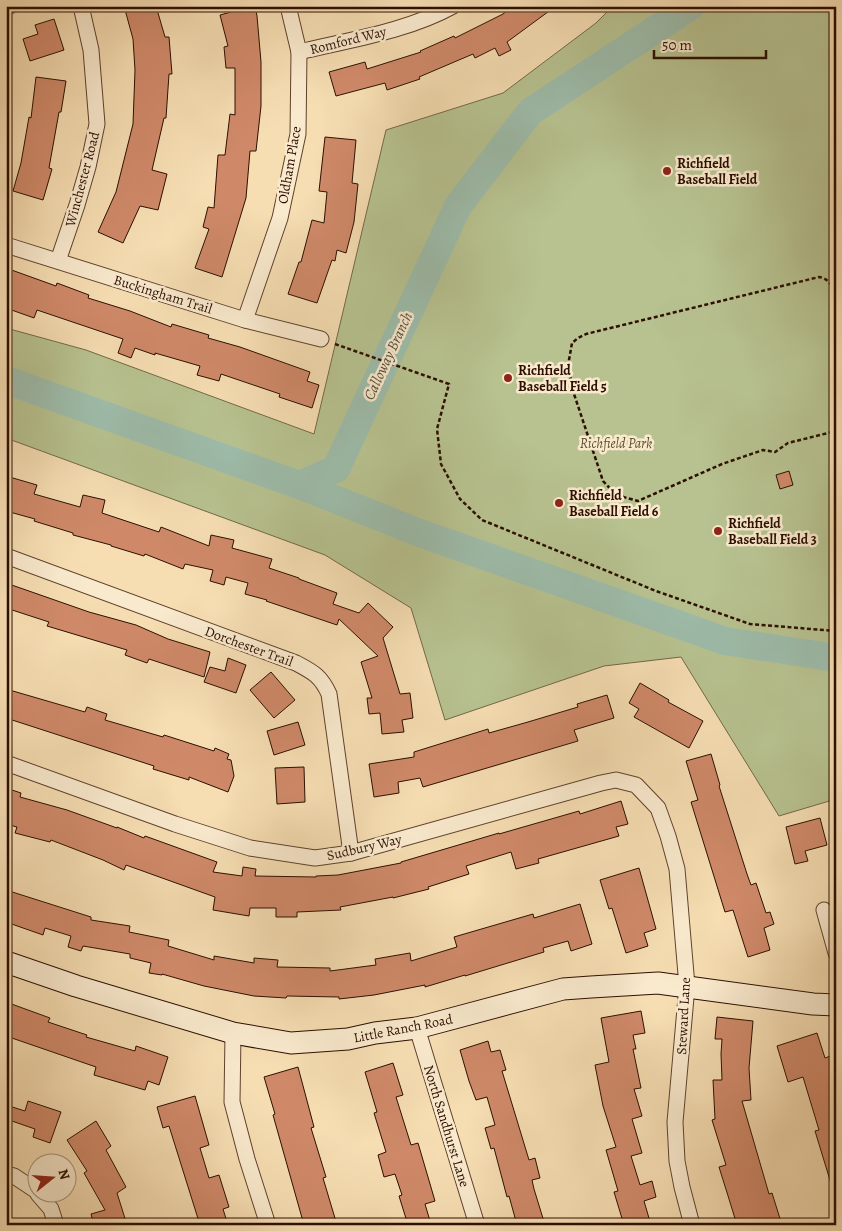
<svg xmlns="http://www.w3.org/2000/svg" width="842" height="1231" font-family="Alegreya,serif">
  <rect width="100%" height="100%" fill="#f6ddb2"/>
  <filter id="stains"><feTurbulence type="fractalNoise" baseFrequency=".004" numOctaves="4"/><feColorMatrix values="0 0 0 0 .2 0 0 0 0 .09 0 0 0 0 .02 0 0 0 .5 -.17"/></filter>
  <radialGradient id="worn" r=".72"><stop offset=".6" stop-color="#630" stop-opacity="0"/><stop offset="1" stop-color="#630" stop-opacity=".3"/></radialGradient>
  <path fill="#b7c290" stroke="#726848" d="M613,6H836V799L779,816L681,657L604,666L445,720L411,608L325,555L6,438V328L86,350L314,434L386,130L503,93L596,23Z"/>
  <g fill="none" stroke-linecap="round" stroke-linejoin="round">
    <g stroke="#9dbcaa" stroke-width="28">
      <path d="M6,380L299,485L420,533L725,641L836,658"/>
      <path d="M299,485L336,469L458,206L530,112L691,6"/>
    </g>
  </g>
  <g fill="#cf8969" stroke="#2c0f00">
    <path d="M124,6H156L165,37H169L172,74H169L166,118H164L152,170L167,174L158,210L140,206L123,243L98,232L116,192L133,124L135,70L133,39Z"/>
    <path d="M230,6H255L257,16L261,62V106L256,151H250L246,198L222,277L195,268L209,229L203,227L208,207L214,208L218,155H225L230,114L235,115V68H226L224,47L228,46L220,15L231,12Z"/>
    <path d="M513,6H556L507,42L511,50L499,56L495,48L475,58L473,54L419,77L420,79L387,90L385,83L336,96L329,72L365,62L367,69L421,52L420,51L454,36L455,38L503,14Z"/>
    <path d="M54,19L64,50L30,61L23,39L38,34L35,25Z"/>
    <path d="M36,77L66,81L61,112H59L49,168L52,169L43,200L13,191L21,163L29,117L31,118Z"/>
    <path d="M325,137L356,140L352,183L358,184L354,222L346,253L337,250L335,261L332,260L317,303L288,294L299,262H301L312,220L324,223L327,192L319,191Z"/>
    <path d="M6,268L56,286L57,283L89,295L88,298L130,311L171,327L172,324L209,335L208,338L240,347L310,372L307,381L319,385L312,408L279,397L280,394L221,374L219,381L197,375L200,366L155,353V355L135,348L131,358L118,353L123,339L37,310L34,318L6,308Z"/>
    <path d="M789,471L793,485L780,489L776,475Z"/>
    <path d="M6,476L37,485L34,494L80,507L83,495L105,500L102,513L159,532L161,527L209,546L211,535L234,540L232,548L272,559L269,568L299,578V579L337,593L333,604L359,613L368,603L393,627L383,638L400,694L410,693L413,718L402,720L404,732L382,734L380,713L369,714L367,698H372L361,662L378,656L339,619L337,625L266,601L267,600L245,594L248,583L226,577L224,585L210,581L213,570L185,564L183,569L145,554L144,556L111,546V545L73,535V533L34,521L35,519L6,511Z"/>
    <path d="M6,583L89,612L136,625L168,639L210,652L204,677L149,659L147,663L125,655L127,650L47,626L49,622L6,608Z"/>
    <path d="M228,658L246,665L236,693L204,682L210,667L225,671Z"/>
    <path d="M271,672L295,700L274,718L250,690Z"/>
    <path d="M640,683L669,700L668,702L703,721L689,748L634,717L639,709L629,703Z"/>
    <path d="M6,689L85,712L87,707L107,714L105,720L163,737L164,735L214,751L215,748L229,754L227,759L231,760L234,776L228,792L189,777V780L153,769L154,766L6,718Z"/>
    <path d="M607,695L614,718L574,730L578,741L423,787L420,778L398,782L399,793L374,797L369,764L414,757V752L488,729L489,733L528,722L578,707L577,704Z"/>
    <path d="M298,722L305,745L274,755L267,731Z"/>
    <path d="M711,754L720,785L719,786L747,874L751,885L756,883L766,913L770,912L774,924L764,928L770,950L748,957L733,910L725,912L691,802L698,800L686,761Z"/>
    <path d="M304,767L305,802L277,804L275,768Z"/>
    <path d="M6,788L21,793L20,797L67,810L117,828V827L144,838L145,836L217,862L213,872L242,876L243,867L256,869L255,876L316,877V876L338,875L401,863V862L499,833V834L579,811L580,814L621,801L628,824L616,827L619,836L538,859L539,863L516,869L511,852L466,866L469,874L428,887L429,889L393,898V897L340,907L341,910L297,912V917H276V908H250L249,916L213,910L215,897L126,865L124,870L103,860L51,840L50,842L15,833L17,827L6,824Z"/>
    <path d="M820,818L827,845L805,851L808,861L795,864L786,827Z"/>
    <path d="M639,868L656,929L644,933L648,946L626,953L612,908L609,909L600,880Z"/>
    <path d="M6,890L91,917V920L130,926L129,932L169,940L168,946L214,960V956L254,963V958L278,960L277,967L330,968V971L376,965L375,959L410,953L411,961L457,947L454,937L533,914L534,918L580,904L592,944L571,951L568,941L543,948L544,952L465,976V975L425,987V985L374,995L339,999V997L287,996L286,998L254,996L204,986L162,974V975L149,973L151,963L130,958V954L83,946L81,951L68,947L71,936L45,928L43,935L6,922Z"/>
    <path d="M6,1002L50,1018L48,1022L87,1035L86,1037L135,1051L136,1046L168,1057L159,1085L148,1081L145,1090L94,1075L96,1067L6,1036Z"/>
    <path d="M641,1011L645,1033L633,1035L636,1049H633L641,1088L634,1089L642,1116L632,1119L642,1153L631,1156L640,1185L652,1181L656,1197L644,1201L651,1225H624L614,1192L618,1191L606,1150L616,1147L603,1106L595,1065L609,1062L601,1018Z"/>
    <path d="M717,1017L753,1021L749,1068L751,1100L742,1101L769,1194L772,1193L782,1225H737L729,1199L719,1167L726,1165L712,1120L715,1119L713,1080H722L721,1054L722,1039H715Z"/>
    <path d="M817,1033L825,1058L836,1054V1190H833L815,1131L819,1130L803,1077L788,1082L777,1046Z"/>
    <path d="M488,1041L491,1052L500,1050L506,1070L502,1071L529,1160L535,1158L540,1178L532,1180L534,1189L545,1225H517L509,1196L507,1197L494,1148L491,1149L485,1128L495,1125L487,1097L476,1100L469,1081L460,1050Z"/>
    <path d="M393,1063L403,1095L396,1097L411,1145L418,1143L435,1201L425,1204L430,1221L419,1225H408L399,1196L402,1195L395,1174L384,1177L378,1155L386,1152L374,1113L377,1112L365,1072Z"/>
    <path d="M298,1067L314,1127L311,1128L326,1177L323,1178L337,1225H304L273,1115L275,1114L264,1077Z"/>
    <path d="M195,1096L209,1145L200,1148L209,1178L219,1175L229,1207L223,1209L228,1225H200L169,1126L163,1128L157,1107Z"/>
    <path d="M28,1101L61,1112L50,1143L33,1137L35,1129L6,1119V1105L25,1111Z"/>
    <path d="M96,1121L111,1146L106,1150L126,1187L117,1193L127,1225H94L91,1214L105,1210L84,1173L87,1171L67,1140Z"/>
  </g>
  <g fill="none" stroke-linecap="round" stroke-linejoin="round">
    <g stroke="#5e422c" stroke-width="17">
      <g id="street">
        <path d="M6,7L10,6"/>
        <path d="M299,52C349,40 408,31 453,6"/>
        <path d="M6,245L245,320L321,339"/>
        <path d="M58,261L77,205L88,167L97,124L91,50L81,6"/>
        <path d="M245,320L280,218L298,134L299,52L288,6"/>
        <path d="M6,556L296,663C313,672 321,676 329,694L351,853"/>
        <path d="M6,763L175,824L250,848L315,858L351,853L601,783L616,780L636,785L658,808L668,836L677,869L687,986L675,1122L677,1161L682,1187L692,1225"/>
        <path d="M824,910L836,953"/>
        <path d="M417,1028L477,1225"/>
        <path d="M233,1033L232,1102L247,1159L268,1225"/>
        <path d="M6,1174L14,1176L38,1192"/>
        <path d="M38,1194L51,1209L56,1225"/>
      </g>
    </g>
    <g stroke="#2c0f00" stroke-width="23">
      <path id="secondary" d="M6,962L76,986L233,1033L291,1043L348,1039L375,1033L417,1028L563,989L591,987L658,983L813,1004L836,1005"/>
    </g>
    <g stroke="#2c0f00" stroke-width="2.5" stroke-dasharray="4 2.5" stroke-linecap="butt">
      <path d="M836,298C833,288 831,279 819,277L586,334L578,338L572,343L569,360L571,385L603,481L616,495L638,501L722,464L763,450L775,452L788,443L836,431"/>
      <path d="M335,344L449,384L437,429L441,464L460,499L482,520L656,591L750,624L836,631"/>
    </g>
    <use href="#street" stroke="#f9e9cd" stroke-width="15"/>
    <use href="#secondary" stroke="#f9e9cd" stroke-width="21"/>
  </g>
  <g fill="#8f2418" stroke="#f9e9cd" stroke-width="2">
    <circle cx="667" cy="171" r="5"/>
    <circle cx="508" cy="378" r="5"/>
    <circle cx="559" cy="503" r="5"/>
    <circle cx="718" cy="531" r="5"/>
  </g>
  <g text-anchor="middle" stroke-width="5" stroke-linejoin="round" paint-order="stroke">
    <g font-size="14" fill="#2c0f00" stroke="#f9e9cd">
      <text transform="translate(348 40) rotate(-14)" y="5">Romford Way</text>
      <text transform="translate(289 165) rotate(-80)" y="5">Oldham Place</text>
      <text transform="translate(82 179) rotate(-75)" y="5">Winchester Road</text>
      <text transform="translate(163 294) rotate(17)" y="5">Buckingham Trail</text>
      <text transform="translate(249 646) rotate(20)" y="5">Dorchester Trail</text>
      <text transform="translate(364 847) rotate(-13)" y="5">Sudbury Way</text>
      <text transform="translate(683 1016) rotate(-87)" y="5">Steward Lane</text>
      <text transform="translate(403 1028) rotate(-11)" y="5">Little Ranch Road</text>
      <text transform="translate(447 1126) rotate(73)" y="5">North Sandhurst Lane</text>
    </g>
    <g font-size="14" font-weight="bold" fill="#2c0f00" stroke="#f9e9cd" text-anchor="start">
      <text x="677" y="168">Richfield<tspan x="677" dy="16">Baseball Field</tspan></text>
      <text x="518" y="375">Richfield<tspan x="518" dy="16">Baseball Field 5</tspan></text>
      <text x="569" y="500">Richfield<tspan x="569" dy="16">Baseball Field 6</tspan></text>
      <text x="728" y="528">Richfield<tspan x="728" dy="16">Baseball Field 3</tspan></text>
    </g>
    <g font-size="14" font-style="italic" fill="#5d4e32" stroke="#f9e9cd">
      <text x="616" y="448">Richfield Park</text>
    </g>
    <g font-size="15" font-style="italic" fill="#544c3c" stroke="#f9e9cd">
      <text transform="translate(388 356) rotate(-65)" y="5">Calloway Branch</text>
    </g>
  </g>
  <rect width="842" height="1231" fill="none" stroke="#f6ddb2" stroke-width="25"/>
  <rect x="8" y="8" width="827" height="1216" fill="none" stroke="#2c0f00" stroke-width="2.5"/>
  <rect x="12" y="12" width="817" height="1206" fill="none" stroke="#2c0f00"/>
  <g transform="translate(52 1178) rotate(73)"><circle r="24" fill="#f9e9cd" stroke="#a7927b"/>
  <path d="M0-4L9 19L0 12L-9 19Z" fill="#8f2418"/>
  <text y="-8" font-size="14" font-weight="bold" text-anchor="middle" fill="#2c0f00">N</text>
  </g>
  <path d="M654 50v8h112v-8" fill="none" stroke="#2c0f00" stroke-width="2.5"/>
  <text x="662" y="50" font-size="15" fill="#2c0f00" stroke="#f9e9cd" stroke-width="4" paint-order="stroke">50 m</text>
  <rect width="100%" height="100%" filter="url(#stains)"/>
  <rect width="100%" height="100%" fill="url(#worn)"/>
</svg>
